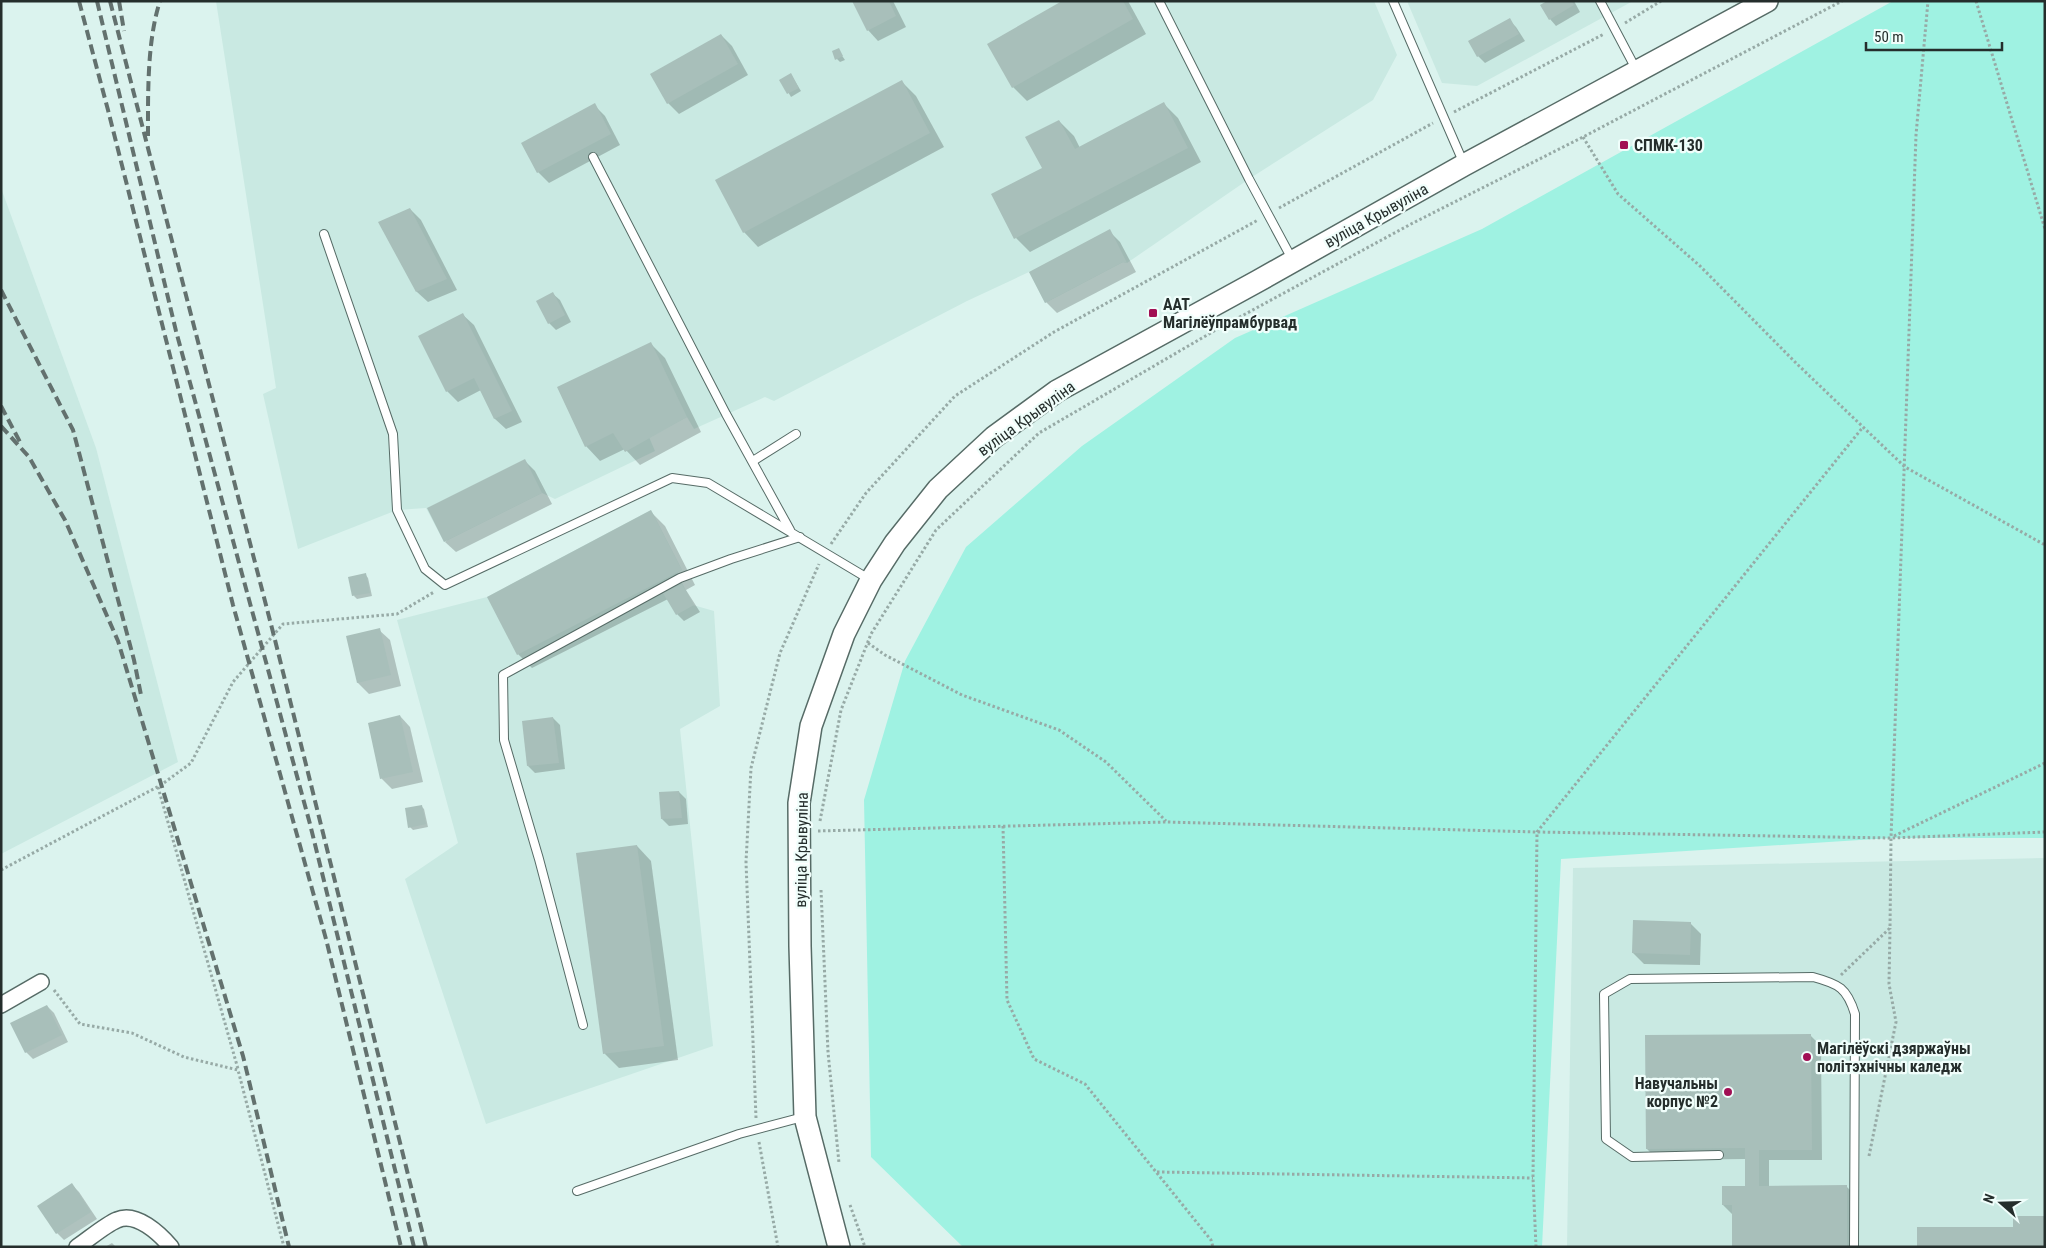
<svg xmlns="http://www.w3.org/2000/svg" width="2046" height="1248" font-family="'Roboto Condensed',sans-serif">
  <rect width="100%" height="100%" fill="#dbf3ee"/>
  <g fill="#c9e9e2">
    <path d="M216,1H1374L1397,55L1373,100L1249,179L1127,263L1123,262L1045,303L1029,272L967,301L774,401L765,397L694,429L687,417L649,437L655,451L555,499L542,493L444,542L426,508L397,510L298,549L263,394L276,388Z"/>
    <path d="M1407,1H1633L1477,86L1442,83Z"/>
    <path d="M1,188L96,448L178,762L1,854Z"/>
    <path d="M651,510L682,570L677,573L693,605L714,611L720,706L680,729L713,1046L486,1124L405,879L458,843L397,620L487,597Z"/>
    <path d="M2045,858V1247H1567L1573,868Z"/>
  </g>
  <path fill="#9ff2e2" d="M1893,1H2045V838H1891L1561,859L1542,1247H963L871,1157L864,800L905,661L966,547L1082,446L1235,338L1482,229Z"/>
  <g fill="#0003">
    <path d="M853,1H893L906,27L878,41L868,30Z"/>
    <path d="M1065,1H1128L1146,34L1027,101L1013,87Z"/>
    <path d="M1549,1H1574L1580,12L1556,26L1550,19Z"/>
    <path d="M1509,20L1516,27L1525,41L1485,63L1478,56Z"/>
    <path d="M721,35L732,46L748,75L679,114L668,103Z"/>
    <path d="M838,50L845,60L840,62L837,59Z"/>
    <path d="M791,75L801,91L791,97L781,80Z"/>
    <path d="M902,82L916,96L944,147L758,247L744,232Z"/>
    <path d="M1164,104L1178,118L1201,162L1030,252L1016,238L1043,168L1059,121L1074,136L1080,148Z"/>
    <path d="M594,105L605,116L620,145L549,183L538,172L523,143Z"/>
    <path d="M410,209L421,220L457,290L428,302L417,292Z"/>
    <path d="M1109,231L1120,242L1136,272L1057,313L1046,302Z"/>
    <path d="M553,294L560,300L571,322L556,330L549,323Z"/>
    <path d="M463,315L474,325L522,422L506,429L495,419L481,390L458,402L447,391Z"/>
    <path d="M651,344L665,358L701,432L640,465L625,449L600,461L586,446Z"/>
    <path d="M524,460L535,471L552,504L456,552L445,542Z"/>
    <path d="M651,512L665,526L695,585L686,590L700,612L684,621L677,614L668,599L532,668L518,654Z"/>
    <path d="M365,574L368,578L372,596L357,599L354,596Z"/>
    <path d="M379,630L390,640L401,686L369,694L358,683L347,637Z"/>
    <path d="M400,716L410,727L423,782L392,789L382,779L369,723Z"/>
    <path d="M553,718L560,725L565,769L535,773L528,766Z"/>
    <path d="M679,792L686,799L688,824L669,826L662,819Z"/>
    <path d="M421,806L424,809L428,827L413,830L410,827Z"/>
    <path d="M637,846L651,861L678,1060L619,1068L605,1054Z"/>
    <path d="M1690,923L1701,934L1700,965L1644,964L1633,953Z"/>
    <path d="M47,1006L54,1013L68,1042L33,1059L26,1052Z"/>
    <path d="M1810,1035L1821,1046L1822,1160H1769V1187L1846,1186L1857,1197V1247H1733V1215L1723,1205L1746,1187V1159L1658,1160L1647,1149Z"/>
    <path d="M72,1185L79,1192L97,1219L64,1240L57,1233Z"/>
    <path d="M112,1243L116,1247H105Z"/>
  </g>
  <g fill="#a8bfba">
    <path d="M852,1H889L896,16L867,31Z"/>
    <path d="M1062,1H1123L1133,19L1012,88L987,44Z"/>
    <path d="M1547,1H1572L1574,5L1549,20L1540,5Z"/>
    <path d="M1510,18L1519,34L1477,57L1468,41Z"/>
    <path d="M721,34L738,64L667,104L650,74Z"/>
    <path d="M839,48L843,56L835,60L832,51Z"/>
    <path d="M791,73L799,88L787,94L779,80Z"/>
    <path d="M902,80L930,133L743,233L715,180Z"/>
    <path d="M1164,102L1188,148L1014,239L991,194L1042,168L1025,137L1059,120L1075,149Z"/>
    <path d="M595,103L611,134L537,173L521,143Z"/>
    <path d="M410,208L447,279L416,292L378,222Z"/>
    <path d="M1110,229L1127,263L1123,262L1045,303L1029,272Z"/>
    <path d="M553,292L565,315L548,324L536,301Z"/>
    <path d="M463,313L512,411L494,419L474,378L446,392L418,336Z"/>
    <path d="M651,342L687,417L625,452L613,433L585,447L557,387Z"/>
    <path d="M525,459L542,493L444,542L427,508Z"/>
    <path d="M651,510L682,570L517,655L487,597Z"/>
    <path d="M366,573L370,593L352,596L348,577Z"/>
    <path d="M682,584L694,605L676,615L663,593Z"/>
    <path d="M380,628L391,675L357,683L346,636Z"/>
    <path d="M400,715L413,772L380,779L368,723Z"/>
    <path d="M553,717L559,763L527,766L522,721Z"/>
    <path d="M679,791L682,818L661,819L659,792Z"/>
    <path d="M422,805L426,824L408,828L405,808Z"/>
    <path d="M637,845L664,1046L603,1054L576,853Z"/>
    <path d="M1633,920L1691,922L1690,955L1632,953Z"/>
    <path d="M47,1005L62,1035L25,1053L10,1023Z"/>
    <path d="M1811,1034L1812,1150H1759V1186L1847,1185V1247H1732V1205H1722V1186H1745V1148L1646,1149L1645,1035Z"/>
    <path d="M72,1183L91,1212L56,1234L37,1206Z"/>
    <path d="M2013,1216H2045V1247H1917V1227H2013Z"/>
  </g>
  <g fill="none" stroke-linecap="round" stroke-linejoin="round">
    <g stroke="#566b66" stroke-width="10">
      <g id="service">
        <path d="M1159,1L1249,179L1292,259"/>
        <path d="M1393,1L1464,164"/>
        <path d="M1600,1L1637,71"/>
        <path d="M593,157L726,414L790,530"/>
        <path d="M324,234L393,434L397,510L425,569L445,585L672,478L708,483L869,579"/>
        <path d="M753,461L796,434"/>
        <path d="M583,1025L539,859L504,740L503,675L680,578L731,559L800,537"/>
        <path d="M1719,1155L1632,1157L1606,1139L1604,994L1630,979L1813,977C1839,984 1847,988 1855,1014L1854,1247"/>
        <path d="M577,1191L739,1134L803,1117"/>
      </g>
    </g>
    <g stroke="#566b66" stroke-width="18">
      <g id="minor">
        <path d="M1,1005L41,982"/>
        <path d="M77,1247C89,1239 105,1225 117,1220C136,1211 160,1234 171,1247"/>
      </g>
    </g>
    <g stroke="#566b66" stroke-width="24">
      <path id="secondary" d="M839,1247L805,1117L800,946L799,803L811,726L844,634L871,580L895,543L938,489L994,437L1057,391L1258,281L1464,165L1767,1"/>
    </g>
    <g stroke="#97aaa6" stroke-width="3" stroke-dasharray="2.5 2.5" stroke-linecap="butt">
      <path d="M1976,1L2045,229"/>
      <path d="M1625,23L1661,1"/>
      <path d="M1454,112L1604,34"/>
      <path d="M1583,137L1618,194L1700,266L1797,364L1905,467L2045,545"/>
      <path d="M1279,208L1433,123"/>
      <path d="M831,544L866,493L955,396L1054,332L1258,220"/>
      <path d="M868,643L885,655L962,695L1059,730L1106,762L1166,821"/>
      <path d="M158,787L238,1069"/>
      <path d="M820,821L841,710L871,634L936,530L1039,433L1214,331L1411,224L1583,137L1842,1"/>
      <path d="M1003,826L1007,1000L1034,1059L1085,1084L1211,1240L1213,1247"/>
      <path d="M818,831L1166,822L1537,832L1891,838L2045,832"/>
      <path d="M1894,836L2045,763"/>
      <path d="M1,870L161,785L191,763L233,682L283,624L397,614L434,592"/>
      <path d="M821,890L828,1052L839,1163"/>
      <path d="M1841,975L1890,928L1891,838L1916,135L1928,1"/>
      <path d="M54,990L80,1024L132,1033L184,1057L238,1070L284,1247"/>
      <path d="M756,1118L746,862L751,768L780,653L819,564"/>
      <path d="M759,1142L778,1247"/>
      <path d="M1869,1156L1896,1022L1889,984L1890,928"/>
      <path d="M1157,1172L1533,1178"/>
      <path d="M850,1205L865,1247"/>
      <path d="M1536,1247L1533,1178L1537,832L1863,427"/>
    </g>
    <use href="#service" stroke="#fff" stroke-width="8"/>
    <use href="#minor" stroke="#fff" stroke-width="15"/>
    <use href="#secondary" stroke="#fff" stroke-width="21"/>
    <g stroke="#63716e" stroke-width="4" stroke-dasharray="10 5" stroke-linecap="butt">
      <path d="M79,1L108,110L233,605L326,939L401,1247"/>
      <path d="M97,1L176,331L310,824L414,1247"/>
      <path d="M110,1L274,636L426,1247"/>
      <path d="M119,1L124,31"/>
      <path d="M148,136C148,94 147,41 160,1"/>
      <path d="M1,290L73,430L134,660L141,695"/>
      <path d="M1,406L20,442"/>
      <path d="M1,426L29,457L65,520L118,641L243,1056L289,1247"/>
    </g>
  </g>
  <g fill="#a10f54" stroke="#f0fefb" stroke-width="2">
    <rect x="1619" y="140" width="10" height="10" rx="2.5"/>
    <rect x="1148" y="308" width="10" height="10" rx="2.5"/>
    <circle cx="1807" cy="1057" r="5"/>
    <circle cx="1728" cy="1092" r="5"/>
  </g>
  <g text-anchor="middle" stroke-width="4.5" stroke-linejoin="round" paint-order="stroke">
    <g font-size="16" font-weight="bold" fill="#252e2c" stroke="#f0fefb" text-anchor="start">
      <text x="1634" y="151">СПМК-130</text>
      <text x="1163" y="310">ААТ<tspan x="1163" dy="18">Магілёўпрамбурвад</tspan></text>
      <text x="1817" y="1054">Магілёўскі дзяржаўны<tspan x="1817" dy="18">політэхнічны каледж</tspan></text>
      <text x="1718" y="1089" text-anchor="end">Навучальны<tspan x="1718" dy="18">корпус №2</tspan></text>
    </g>
    <g font-size="16" fill="#252e2c" stroke="#f0fefb">
      <text transform="translate(1376 215) rotate(-29)" y="6">вуліца Крывуліна</text>
      <text transform="translate(1026 418) rotate(-36)" y="6">вуліца Крывуліна</text>
      <text transform="translate(801 850) rotate(-89)" y="6">вуліца Крывуліна</text>
    </g>
  </g>
  <rect width="2046" height="1248" fill="none" stroke="#252e2c" stroke-width="5"/>
  <g transform="translate(2001 1203) rotate(290)" stroke="#f0fefb" stroke-width="4" paint-order="stroke">
  <path d="M0-4L9 19L0 12L-9 19Z" fill="#252e2c"/>
  <text y="-8" font-size="14" font-weight="bold" text-anchor="middle" fill="#252e2c">N</text>
  </g>
  <path d="M1866 42v8h136v-8" fill="none" stroke="#252e2c" stroke-width="2.5"/>
  <text x="1874" y="42" font-size="15" fill="#252e2c" stroke="#f0fefb" stroke-width="4" paint-order="stroke">50 m</text>
</svg>
